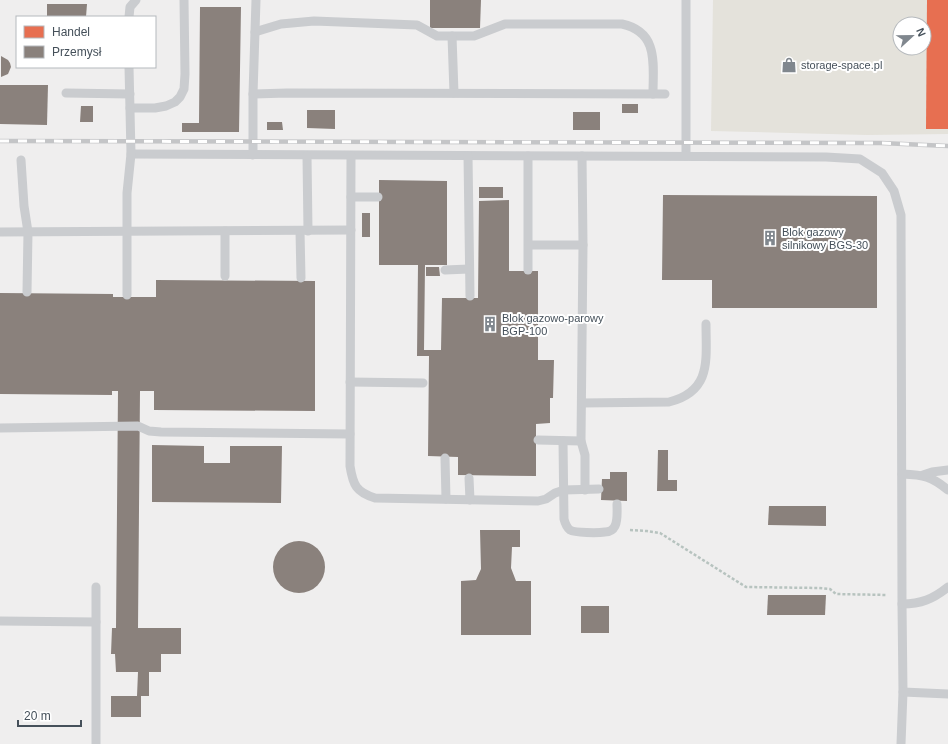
<svg xmlns="http://www.w3.org/2000/svg" width="948" height="744" font-family="Helvetica,sans-serif">
  <rect width="100%" height="100%" fill="#efeeee"/>
  <path fill="#e4e2db" fill-rule="evenodd" d="M713,0H948V134L867,135L711,131ZM900,24H924V48H900Z"/>
  <path fill="#e76f51" d="M927,0H948V129H926Z"/>
  <g fill="#8a817c">
    <path d="M430,0H481L480,28H430Z"/>
    <path d="M47,4H87L86,17H47Z"/>
    <path d="M200,7H241L239,132H182V123H199Z"/>
    <path d="M1,56L8,60L10,63L11,67L8,74L1,77Z"/>
    <path d="M0,85H48L47,125L0,124Z"/>
    <rect x="622" y="104" width="16" height="9"/>
    <path d="M81,106H93V122H80Z"/>
    <path d="M307,110H335V129L307,128Z"/>
    <rect x="573" y="112" width="27" height="18"/>
    <path d="M267,122H282L283,130H267Z"/>
    <path d="M379,180L447,181V265H425L424,350H441L442,298H478L479,201L509,200V271H538V360H554L553,398H550V423L536,424V476L458,475V457L428,456L429,356H417L418,265H379Z"/>
    <rect x="479" y="187" width="24" height="11"/>
    <path d="M663,195L877,196V308H712V280H662Z"/>
    <rect x="362" y="213" width="8" height="24"/>
    <path d="M426,267H439L440,276H426Z"/>
    <path d="M156,280L315,281V411L154,410V391H140L138,628H181V654H161V672H149V696H141V717H111V696H137L138,672H116L115,654H111L112,628H116L118,391H112V395L0,394V293L113,294V297H156Z"/>
    <path d="M152,445L204,446V463H230V446H282L281,503L152,502Z"/>
    <path d="M658,450H668V480H677V491H657Z"/>
    <path d="M610,472H627V501L601,500L602,479H610Z"/>
    <path d="M769,506H826V526L768,525Z"/>
    <path d="M480,530H520V547H512L511,568L516,581H531V635H461V581L476,580L481,569Z"/>
    <circle cx="299" cy="567" r="26"/>
    <path d="M768,595H826L825,615H767Z"/>
    <rect x="581" y="606" width="28" height="27"/>
  </g>
  <g fill="none" stroke-linecap="round" stroke-linejoin="round">
    <path stroke="#b7c3bf" stroke-width="2.5" stroke-dasharray="3 2" stroke-linecap="butt" d="M630,530L647,531L660,533L746,587L819,588L830,589L836,594L887,595"/>
    <g stroke="#cacccf" stroke-width="9">
      <path d="M686,0V156"/>
      <path d="M129,17L130,7L136,0"/>
      <path d="M255,32L281,24L314,21L417,25L437,36H474L505,24H622C659,32 653,64 653,94"/>
      <path d="M452,36L454,93"/>
      <path d="M66,93L130,94"/>
      <path d="M253,94L287,93L665,94"/>
      <path d="M130,108H155L166,106L175,102L180,97L184,89L185,74L184,0"/>
      <path d="M131,154L826,157L860,159L882,173L894,191L901,215L902,604L903,692L901,744"/>
      <path d="M253,155V94L256,0"/>
      <path d="M307,156L308,231"/>
      <path d="M351,156L350,466C353,485 356,492 375,498L538,501L546,499L555,493L564,490L599,489"/>
      <path d="M468,156L470,296"/>
      <path d="M528,156V270"/>
      <path d="M582,156L583,245L581,441L585,455V490"/>
      <path d="M21,160L24,206L28,232L27,292"/>
      <path d="M351,197H378"/>
      <path d="M300,231L301,278"/>
      <path d="M0,232L351,230"/>
      <path d="M529,245H583"/>
      <path d="M445,270L469,269"/>
      <path d="M225,276V231"/>
      <path d="M127,295V193L131,154L129,67"/>
      <path d="M350,382L423,383"/>
      <path d="M582,403L669,402C712,391 706,360 706,324"/>
      <path d="M0,428L138,426L149,431L161,432L350,434"/>
      <path d="M538,440L581,441"/>
      <path d="M563,441L564,519C565,523 566,527 570,530C575,533 598,533 605,532C609,532 613,530 615,526C618,520 617,510 617,504"/>
      <path d="M445,458L446,499"/>
      <path d="M902,474C924,475 931,476 948,490"/>
      <path d="M923,475L932,472L948,470"/>
      <path d="M469,478L470,500"/>
      <path d="M902,604C921,604 933,599 948,587"/>
      <path d="M0,621L96,622"/>
      <path d="M903,692L948,694"/>
      <path d="M96,744V587"/>
    </g>
    <g stroke="#c4c5c7" stroke-width="4.5">
      <path id="rail" d="M0,141L881,143L948,146"/>
    </g>
    <use href="#rail" stroke="#fff" stroke-width="3" stroke-dasharray="9" stroke-linecap="butt"/>
  </g>
  <defs>
    <g id="shop-bare" transform="scale(1.2)"><path d="M-5-2.5h2.3a2.7 3.5 0 0 1 5.4 0H5L5.5 6h-11ZM-1.5-2.5h3a1.5 2.3 0 0 0-3 0Z" fill="#80878e" stroke="#fff" stroke-width="2.5" paint-order="stroke"/></g>
    <g id="building-bare" transform="scale(1.2)"><path d="M-4-6H4V6H1V3H-1V6H-4ZM-2.5-4.3h1.7v1.8h-1.7ZM.8-4.3h1.7v1.8H.8ZM-2.5-1h1.7V.8h-1.7ZM.8-1h1.7V.8H.8Z" fill="#80878e" stroke="#fff" stroke-width="2.5" paint-order="stroke"/></g>
  </defs>
  <g fill-rule="evenodd">
    <use href="#shop-bare" x="789" y="65"/>
    <use href="#building-bare" x="770" y="238"/>
    <use href="#building-bare" x="490" y="324"/>
  </g>
  <g text-anchor="middle" stroke-width="4" stroke-linejoin="round" paint-order="stroke">
    <g font-size="11" fill="#45505a" stroke="#fff" text-anchor="start">
      <text x="801" y="69">storage-space.pl</text>
      <text x="782" y="236">Blok gazowy<tspan x="782" dy="13">silnikowy BGS-30</tspan></text>
      <text x="502" y="322">Blok gazowo-parowy<tspan x="502" dy="13">BGP-100</tspan></text>
    </g>
  </g>
  <rect x="16" y="16" width="140" height="52" fill="#ffffff" stroke="#b5b9bd"/>
  <rect x="24" y="26" width="20" height="12" fill="#e76f51" stroke="#b5b9bd"/>
  <text x="52" y="36" font-size="12" fill="#45505a">Handel</text>
  <rect x="24" y="46" width="20" height="12" fill="#8a817c" stroke="#b5b9bd"/>
  <text x="52" y="56" font-size="12" fill="#45505a">Przemysł</text>
  <g transform="translate(912 36) rotate(68)"><circle r="19" fill="#ffffff" stroke="#b5b9bd"/>
  <path d="M0-3L7 15L0 10L-7 15Z" fill="#80878e"/>
  <text y="-6" font-size="11" font-weight="bold" text-anchor="middle" fill="#45505a">N</text>
  </g>
  <path d="M18 720v6h63v-6" fill="none" stroke="#45505a" stroke-width="2"/>
  <text x="24" y="720" font-size="12" fill="#45505a" stroke="#ffffff" stroke-width="3" paint-order="stroke">20 m</text>
</svg>
